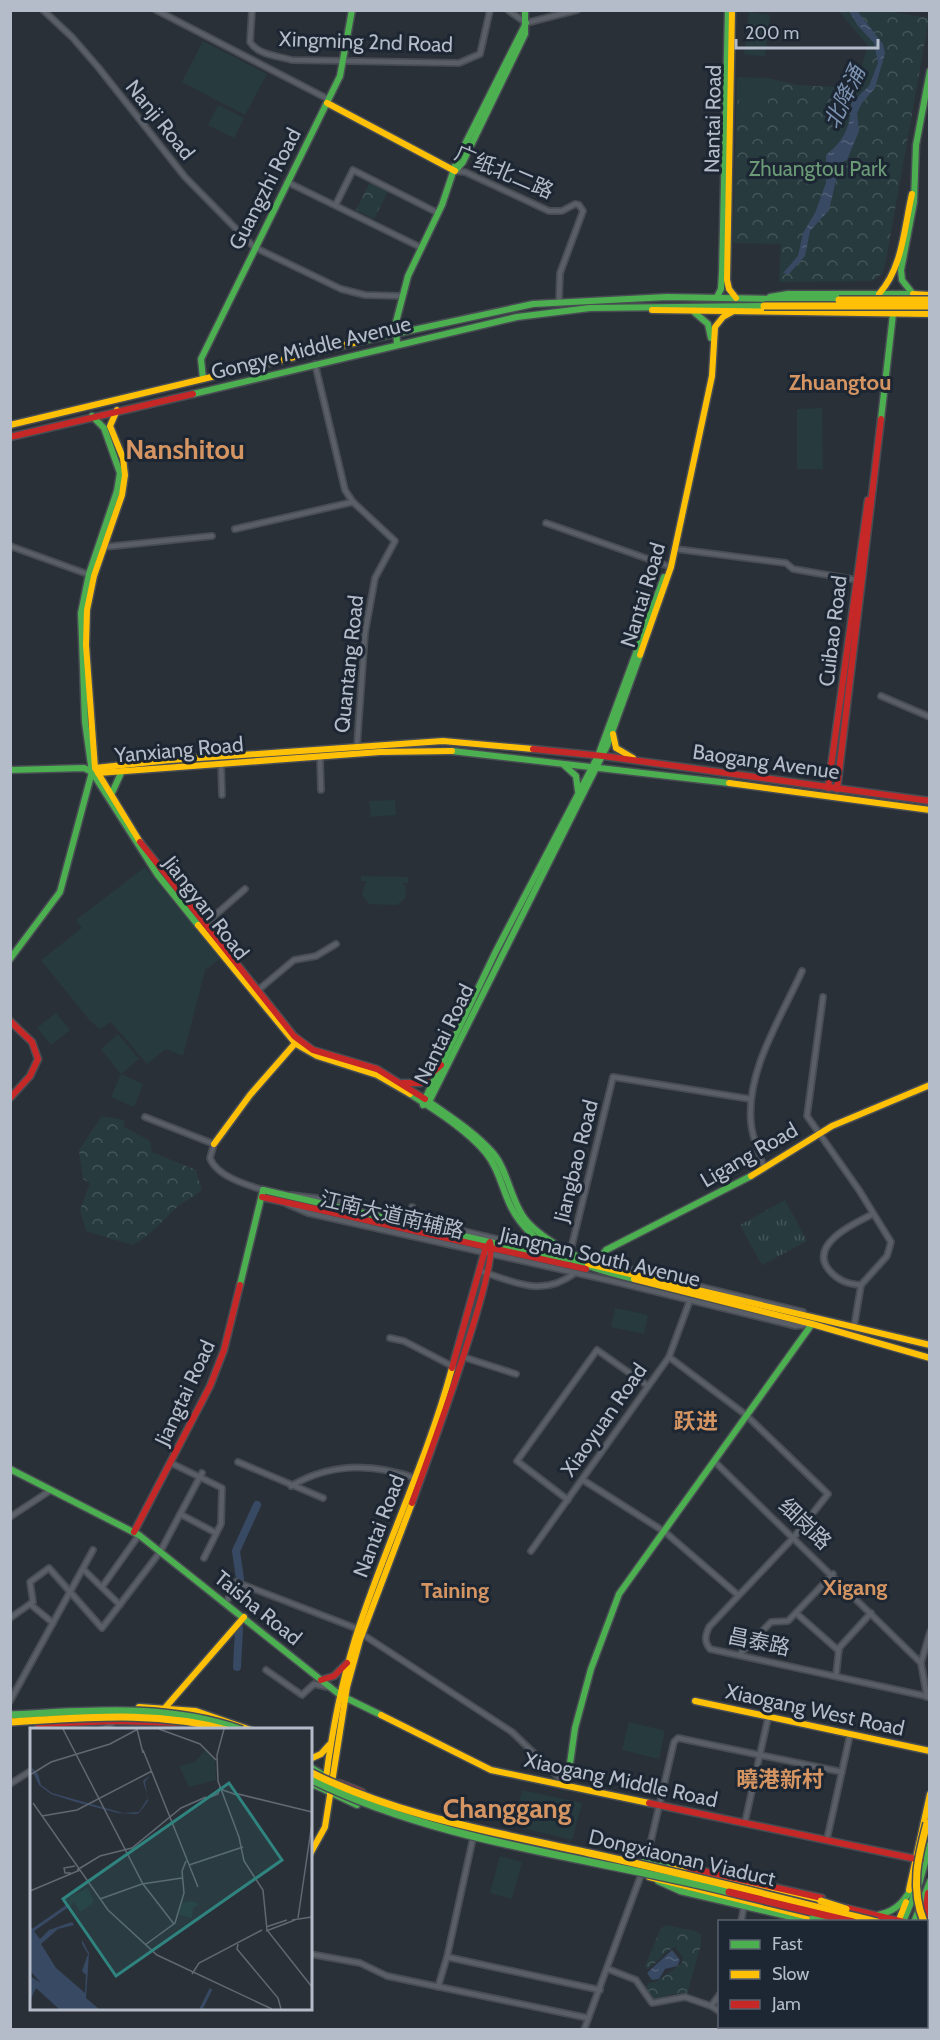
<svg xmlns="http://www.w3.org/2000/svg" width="940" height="2040" font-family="Cabin,'Noto Sans SC',sans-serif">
  <defs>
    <pattern id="grass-tufts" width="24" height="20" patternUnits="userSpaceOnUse" patternTransform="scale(1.5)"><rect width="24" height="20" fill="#273a3e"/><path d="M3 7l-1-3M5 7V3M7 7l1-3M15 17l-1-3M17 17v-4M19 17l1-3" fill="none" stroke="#445559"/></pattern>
    <pattern id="forest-crowns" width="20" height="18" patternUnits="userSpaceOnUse" patternTransform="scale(1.5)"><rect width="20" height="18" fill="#273a3e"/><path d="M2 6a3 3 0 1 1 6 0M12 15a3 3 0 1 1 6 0" fill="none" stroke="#445559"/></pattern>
    <pattern id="water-ripples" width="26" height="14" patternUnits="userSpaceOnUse" patternTransform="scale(1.5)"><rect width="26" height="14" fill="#384963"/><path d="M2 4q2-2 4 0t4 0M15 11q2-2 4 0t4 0" fill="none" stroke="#526178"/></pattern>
  </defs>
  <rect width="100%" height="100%" fill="#2a3038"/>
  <path fill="url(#grass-tufts)" d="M785,1200L807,1241L762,1265L740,1225Z"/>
  <g fill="url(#forest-crowns)">
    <path d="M839,11H886L929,18L886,260L883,273L872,281L779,282L781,244L733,243L737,77L767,78L797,85L855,88L868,46Z"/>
    <path d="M370,182L388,191L374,219L356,210Z"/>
    <path d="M102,1116L124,1120V1127L150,1141L152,1152L196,1170L202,1190C194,1197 182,1202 175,1209C160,1223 151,1235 132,1245L86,1231L80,1210L90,1183L83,1179L79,1150Z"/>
    <path d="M666,1925L695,1931L701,1935V1945L687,1994C673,1991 664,1999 652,1999L645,1988L649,1983L656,1982L682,1963L683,1957L675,1947C663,1952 658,1963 647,1969L645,1966L661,1928Z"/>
  </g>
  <g fill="#273a3e">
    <path d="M749,12L770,15L765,57L744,54Z"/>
    <path d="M203,41L267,74L245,115L182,82Z"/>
    <path d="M740,81L768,82V110H739Z"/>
    <path d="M218,105L244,118L234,138L208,125Z"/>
    <path d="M822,408L823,469H797V409Z"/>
    <path d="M395,800L396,815L371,817L369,801Z"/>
    <path d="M145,867L220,959L205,970L183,1056L166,1049L147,1064L111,1022L100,1029L90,1021L41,960L82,928L76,920Z"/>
    <path d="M361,876L408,877V883H403L406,889L405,899L397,905L369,904L362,895L366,881H361Z"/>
    <path d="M56,1013L70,1030L51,1045L37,1028Z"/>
    <path d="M118,1034L139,1059L121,1074L101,1049Z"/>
    <path d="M121,1074L143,1084L134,1107L111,1097Z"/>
    <path d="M615,1308L648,1315L644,1334L611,1327Z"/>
    <path d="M629,1722L665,1731L659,1759L622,1750Z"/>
    <path d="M522,1790L582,1803L572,1840L514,1826Z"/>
    <path d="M500,1856L522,1862L512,1899L490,1893Z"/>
  </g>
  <g fill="url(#water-ripples)">
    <path d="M849,11L858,12L883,44L885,53L875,88L862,103L857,113L859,131L847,160L840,163L829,210L810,231L805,256L789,274L783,273L798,256L803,233L815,213L826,183V155C844,141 851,126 851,103L869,86L878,63L874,43L858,26Z"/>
    <path d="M672,1950L680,1960L677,1966L665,1969L659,1979L652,1980L647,1973Z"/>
  </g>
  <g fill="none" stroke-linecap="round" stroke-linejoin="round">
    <g stroke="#384963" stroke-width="8">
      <path d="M240,1579L236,1551L257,1505"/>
      <path d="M237,1667L239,1629"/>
    </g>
    <g stroke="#484c53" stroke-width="8">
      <g id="street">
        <path d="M43,10L72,37L98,67L185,177L254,247L341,289L365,295L402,296"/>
        <path d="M156,10L328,99"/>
        <path d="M252,10L250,42C258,55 278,56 292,60L459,63L480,54L490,10"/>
        <path d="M508,10L526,23L577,10"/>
        <path d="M455,171L465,172L549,211H562L575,204L579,205L583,211L560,273L559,301"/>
        <path d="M287,182L422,248"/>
        <path d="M336,204L353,170L438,213"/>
        <path d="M315,364L345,490L353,502L395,541L375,578L365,633L357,746"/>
        <path d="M546,523L671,567"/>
        <path d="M235,529L353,502"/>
        <path d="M10,546L90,575"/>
        <path d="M104,547L212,536"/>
        <path d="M676,549L786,563L793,569L857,580"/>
        <path d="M636,618L648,622"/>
        <path d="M881,696L930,717"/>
        <path d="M320,757L321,790"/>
        <path d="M221,763L222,795"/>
        <path d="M205,924L245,889"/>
        <path d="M257,991L294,960L316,956L336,944"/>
        <path d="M823,997L807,1116L859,1190L891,1242L887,1256L861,1285"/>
        <path d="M145,1117L214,1144L210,1158C216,1176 247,1185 263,1190"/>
        <path d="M764,1168C760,1154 752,1138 751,1123C746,1070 781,1018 802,971"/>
        <path d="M291,1195L332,1200L518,1244L533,1251"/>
        <path d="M287,1204L308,1213L608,1280L796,1326L806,1325"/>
        <path d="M409,1221L412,1207"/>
        <path d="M570,1253L613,1077L750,1099"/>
        <path d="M601,1265L617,1266L803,1312"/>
        <path d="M480,1271C515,1282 542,1298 575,1273"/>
        <path d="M854,1327L861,1285C848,1284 838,1281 829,1270C808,1244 855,1223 873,1214"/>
        <path d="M390,1338L404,1341L454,1367"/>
        <path d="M463,1357L516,1374"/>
        <path d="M669,1357L746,1415L828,1494L794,1537L709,1627C705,1636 704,1641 710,1649L930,1697"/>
        <path d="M714,1461L921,1663"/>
        <path d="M238,1462L323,1498"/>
        <path d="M171,1463L222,1488L221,1524L204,1558"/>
        <path d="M583,1480L665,1532L738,1595"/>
        <path d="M291,1486C332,1462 374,1463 418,1479"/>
        <path d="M568,1500L517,1461L597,1350L648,1386"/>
        <path d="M180,1514L216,1533"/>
        <path d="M10,1517L51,1490"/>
        <path d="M531,1551L669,1357L690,1300"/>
        <path d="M83,1569L120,1605"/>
        <path d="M102,1587L139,1535"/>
        <path d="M226,1603L236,1582L358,1629"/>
        <path d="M30,1604L53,1623"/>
        <path d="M796,1613L839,1651"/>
        <path d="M10,1618L33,1602L30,1582L49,1568L102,1628L160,1552L202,1473"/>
        <path d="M362,1634L512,1732L567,1785"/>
        <path d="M739,1655L771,1622L788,1621L833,1574"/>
        <path d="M266,1670L302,1695L314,1684L327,1687"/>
        <path d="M836,1676L839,1648L871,1613"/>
        <path d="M927,1697L921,1663L930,1632"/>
        <path d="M10,1701L93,1550"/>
        <path d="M101,1730L114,1722"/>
        <path d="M10,1784L32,1770"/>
        <path d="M745,1822L768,1718"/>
        <path d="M473,1838L447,1957L600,1990"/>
        <path d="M827,1839L850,1735"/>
        <path d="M646,1862L674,1742L678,1738L842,1772"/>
        <path d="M741,1922L744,1906"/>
        <path d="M310,1954L360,1963L387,1976L588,2018"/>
        <path d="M608,1969L636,1980L652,2003L685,1997L711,2006"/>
        <path d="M438,1987L447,1957"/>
        <path d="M720,1994L711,2006L720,2012"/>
        <path d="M734,2026L737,2030"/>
        <path d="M584,2030L641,1875"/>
      </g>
    </g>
    <g stroke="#484c53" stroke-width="9">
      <g id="fast">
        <path d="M456,170L463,162L525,34V10"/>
        <path d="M913,294L902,280L901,270L914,202L916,145L930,71"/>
        <path d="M717,297L721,289L722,272L728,10"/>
        <path d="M770,297L788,294H915"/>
        <path d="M694,312L708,324L711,338"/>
        <path d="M362,341L533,304L667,297L839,300"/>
        <path d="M397,344L396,322L408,276L442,205L457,160L526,23"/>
        <path d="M203,379L201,359L340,76L352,10"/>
        <path d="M193,394L517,317L590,308L764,306"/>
        <path d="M92,416L104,428L120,473L117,491L89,574L81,613L85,722L92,772L157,874L198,925"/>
        <path d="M881,419L893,314"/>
        <path d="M452,751L729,783"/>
        <path d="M564,765L576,776L578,791"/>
        <path d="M10,770L84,768L92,772L60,892L10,959"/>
        <path d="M111,795L122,771"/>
        <path d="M410,1094C435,1110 467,1130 486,1153C499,1169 502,1189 511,1207C534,1253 589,1268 634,1279"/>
        <path d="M424,1101L496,951L598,756L664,577"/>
        <path d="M428,1101C450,1117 475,1132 493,1153C506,1168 510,1194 520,1211C531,1234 572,1254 594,1265L606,1250L751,1176"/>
        <path d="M423,1105L429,1102L607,746L640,655"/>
        <path d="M263,1190L568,1260"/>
        <path d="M240,1285L263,1190"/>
        <path d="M10,1469L139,1535L340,1695L381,1715"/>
        <path d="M310,1767L324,1775"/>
        <path d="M310,1783L357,1805"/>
        <path d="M567,1785L575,1728L591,1669L619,1594L812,1324"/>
        <path d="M644,1861L677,1869"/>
        <path d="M658,1881L680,1891L813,1922"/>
        <path d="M878,1915C898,1911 906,1899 915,1882"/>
        <path d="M903,1922L920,1881L930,1844"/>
        <path d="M914,1922L930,1881"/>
        <path d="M926,1928L930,1929"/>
        <path d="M926,1941L930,1942"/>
        <path d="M926,1947L930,1948"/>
      </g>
    </g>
    <g stroke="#484c53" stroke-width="9">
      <g id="slow">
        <path d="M732,10L727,280L729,289L736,298"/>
        <path d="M327,103L455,171"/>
        <path d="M879,294C903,267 904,228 912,194"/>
        <path d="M913,294L930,295"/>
        <path d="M652,310L930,314"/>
        <path d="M117,410L110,426L123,458L125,475L122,495L94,576L87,610L86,645L95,768L140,842"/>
        <path d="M10,425L362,341"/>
        <path d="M640,655L671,567L712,376L715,327L723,317L732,312"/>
        <path d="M613,734L616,748L633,758"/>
        <path d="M95,768L170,760L443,741L533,749"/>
        <path d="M98,773L380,752L452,751"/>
        <path d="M729,783L930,810"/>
        <path d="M198,925L296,1044L317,1056L377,1075L410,1094"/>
        <path d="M214,1144L250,1095L298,1040"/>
        <path d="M751,1176L832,1126L930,1085"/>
        <path d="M588,1264L930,1345"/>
        <path d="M634,1279L812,1324L930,1358"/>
        <path d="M695,1701L930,1751"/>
        <path d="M139,1707L196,1711L251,1730"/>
        <path d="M164,1709L244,1617"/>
        <path d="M381,1715L491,1770L649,1803"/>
        <path d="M310,1759L321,1754L329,1745"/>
        <path d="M326,1778C332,1731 341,1685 355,1639C384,1548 427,1461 452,1368"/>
        <path d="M310,1854L325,1827L347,1687L360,1640L412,1503"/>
        <path d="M672,1867L821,1901"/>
        <path d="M649,1877L813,1918"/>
        <path d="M909,1890L930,1794"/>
        <path d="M898,1922L906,1902"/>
        <path d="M801,2030L804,2026"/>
        <path d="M819,2030L823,2026"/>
      </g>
    </g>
    <g stroke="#484c53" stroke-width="9">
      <g id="jam">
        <path d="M10,437L193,394"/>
        <path d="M533,749L603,756L930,801"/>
        <path d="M828,788L868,500"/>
        <path d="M837,789L881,419"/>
        <path d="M140,842L294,1036L313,1050L377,1069L425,1099"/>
        <path d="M10,1021L32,1042L38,1059L30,1076L10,1098"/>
        <path d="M403,1083H421L441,1065"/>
        <path d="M262,1197L586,1269"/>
        <path d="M412,1503C425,1467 500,1265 490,1242L485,1250L452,1368"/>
        <path d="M134,1532L210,1386L224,1350L240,1285"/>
        <path d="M321,1680L334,1676L347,1663"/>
        <path d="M38,1724L116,1721L183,1723"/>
        <path d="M339,1783L362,1792"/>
        <path d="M649,1803L921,1860"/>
        <path d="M689,1868L822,1898"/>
        <path d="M928,1893L926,1906L930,1920"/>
        <path d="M842,1907L904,1922"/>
        <path d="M926,1934L930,1935"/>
      </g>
    </g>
    <use href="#street" stroke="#5a5e66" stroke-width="4.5"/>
    <use href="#fast" stroke="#4caf50" stroke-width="6"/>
    <use href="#slow" stroke="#ffc107" stroke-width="6"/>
    <use href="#jam" stroke="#c62828" stroke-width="6"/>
    <g stroke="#484c55" stroke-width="10" stroke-linecap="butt">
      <g id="fast-bridge">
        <path d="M10,1715C89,1711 166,1703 242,1730"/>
        <path d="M310,1779C440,1843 589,1857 729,1892"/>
        <path d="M813,1918L834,1922"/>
      </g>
    </g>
    <g stroke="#484c55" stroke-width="10" stroke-linecap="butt">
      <g id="slow-bridge">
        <path d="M839,300H930"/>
        <path d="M764,306H930"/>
        <path d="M10,1722C84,1718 155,1710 227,1730"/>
        <path d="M310,1772C397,1816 494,1832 589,1853C686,1874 781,1898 877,1922"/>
        <path d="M821,1901L846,1909"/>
        <path d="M924,1922C910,1888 918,1857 927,1823"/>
      </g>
    </g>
    <g stroke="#484c55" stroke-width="10" stroke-linecap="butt">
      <path id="jam-bridge" d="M729,1892L853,1922"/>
    </g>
    <use href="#fast-bridge" stroke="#4caf50" stroke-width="7"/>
    <use href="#slow-bridge" stroke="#ffc107" stroke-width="7"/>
    <use href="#jam-bridge" stroke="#c62828" stroke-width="7"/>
  </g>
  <g text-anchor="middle" stroke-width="6" stroke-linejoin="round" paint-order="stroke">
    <g font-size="21" fill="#b4bcc9" stroke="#1d2633">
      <text transform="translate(366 42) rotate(2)" y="7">Xingming 2nd Road</text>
      <text transform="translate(713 119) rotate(-89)" y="7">Nantai Road</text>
      <text transform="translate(160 120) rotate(51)" y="7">Nanji Road</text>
      <text transform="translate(504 172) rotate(23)" y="7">广纸北二路</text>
      <text transform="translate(265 189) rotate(-63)" y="7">Guangzhi Road</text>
      <text transform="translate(311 348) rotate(-14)" y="7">Gongye Middle Avenue</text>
      <text transform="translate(643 595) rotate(-73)" y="7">Nantai Road</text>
      <text transform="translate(833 631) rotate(-83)" y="7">Cuibao Road</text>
      <text transform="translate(349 664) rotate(-84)" y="7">Quantang Road</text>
      <text transform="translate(179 750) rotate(-5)" y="7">Yanxiang Road</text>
      <text transform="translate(766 762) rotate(8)" y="7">Baogang Avenue</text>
      <text transform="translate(206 908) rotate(52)" y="7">Jiangyan Road</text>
      <text transform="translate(444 1034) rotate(-64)" y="7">Nantai Road</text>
      <text transform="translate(749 1155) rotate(-30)" y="7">Ligang Road</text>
      <text transform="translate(576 1161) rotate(-76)" y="7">Jiangbao Road</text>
      <text transform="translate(392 1215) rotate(13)" y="7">江南大道南辅路</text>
      <text transform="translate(600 1257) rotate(13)" y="7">Jiangnan South Avenue</text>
      <text transform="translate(185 1393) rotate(-65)" y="7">Jiangtai Road</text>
      <text transform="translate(604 1420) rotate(-55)" y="7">Xiaoyuan Road</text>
      <text transform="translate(805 1524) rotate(44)" y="7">细岗路</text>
      <text transform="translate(379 1526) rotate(-69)" y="7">Nantai Road</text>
      <text transform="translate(258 1608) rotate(39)" y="7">Taisha Road</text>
      <text transform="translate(759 1642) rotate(12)" y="7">昌泰路</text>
      <text transform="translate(815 1710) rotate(12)" y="7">Xiaogang West Road</text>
      <text transform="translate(621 1780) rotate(12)" y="7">Xiaogang Middle Road</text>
      <text transform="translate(682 1858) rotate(13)" y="7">Dongxiaonan Viaduct</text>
    </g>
    <g font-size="21" fill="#6b9a76" stroke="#1d2633">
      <text x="818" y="176">Zhuangtou Park</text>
    </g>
    <g font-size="22" font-style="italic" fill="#7c92b1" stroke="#1d2633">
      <text transform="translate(844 97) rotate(-65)" y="8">北降涌</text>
    </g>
    <g font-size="22" font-weight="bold" fill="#d59563" stroke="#1d2633">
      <text x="840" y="390">Zhuangtou</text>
      <text x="696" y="1429">跃进</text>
      <text x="855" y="1595">Xigang</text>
      <text x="455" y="1598">Taining</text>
      <text x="780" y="1787">曉港新村</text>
    </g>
    <g font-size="27" font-weight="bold" fill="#d59563" stroke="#1d2633">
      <text x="185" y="459">Nanshitou</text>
      <text x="507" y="1818">Changgang</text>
    </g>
  </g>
  <g transform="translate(30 1728)">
    <rect width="282" height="282" fill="#2a3038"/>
    <path d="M176,21L185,32L186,52L159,59L149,38L165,34ZM58,160L64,174L50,184L44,173L39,180L35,171Z" fill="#273a3e"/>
    <path d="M162,173L169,176L163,180L162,190L149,187L152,175Z" fill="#273a3e"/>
    <path d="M0,38L8,46L11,57L22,65L93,85L109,84L118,70L113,53L120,47L115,54L118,73L109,85L106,86L88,85L46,74L21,66L9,57ZM42,194L44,197L28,201L11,216L26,240L55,265L56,247L52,243L58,226L52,216V212L59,225L56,270L69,281H29L6,260L0,273V248L11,255L0,243V198L10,211L19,202Z" fill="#384963"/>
    <path fill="none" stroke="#384963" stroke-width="3" d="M0,204L39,177M171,281L181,261"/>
    <path fill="none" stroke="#616872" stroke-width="1.5" d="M33,1L113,156L144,196M107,1L113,25M129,1L170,16L186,32M194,1L187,27L188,53L209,109L214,133L233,162L237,202L282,259M113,22L168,159M0,47L21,34L80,16L108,1M190,61L207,67M204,65L282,84M175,71L188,66L190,59M3,75L78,182L127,227L242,281M12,88L47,82L122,43M159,137L213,119M47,142L70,128L102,120L151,80L176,69M41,145H35L34,140L45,138M0,163L50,142M70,171L112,156L152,150M268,190L282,95M262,192L282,189M236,199L257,192M236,203L265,192M208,216L207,221L248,270L251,281M115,217L145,195L154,165L152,143L156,133M162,246L169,235L232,202"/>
    <path fill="#308480" fill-opacity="0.15" stroke="#308480" stroke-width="3" d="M199,55L252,132L86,248L33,171Z"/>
    <rect width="282" height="282" fill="none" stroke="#b4bcc9" stroke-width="3"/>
  </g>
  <rect width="940" height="2040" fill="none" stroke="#b4bcc9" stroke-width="24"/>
  <rect x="718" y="1920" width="210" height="108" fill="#1d2633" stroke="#59626f" stroke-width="1.5"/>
  <rect x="730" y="1940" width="30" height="9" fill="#4caf50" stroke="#59626f" stroke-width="1.5"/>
  <text x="772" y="1950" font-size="18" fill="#b4bcc9">Fast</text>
  <rect x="730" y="1970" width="30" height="9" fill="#ffc107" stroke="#59626f" stroke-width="1.5"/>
  <text x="772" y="1980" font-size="18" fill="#b4bcc9">Slow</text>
  <rect x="730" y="2000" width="30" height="9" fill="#c62828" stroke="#59626f" stroke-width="1.5"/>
  <text x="772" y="2010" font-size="18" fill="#b4bcc9">Jam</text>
  <path d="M736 39v9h142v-9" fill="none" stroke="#b4bcc9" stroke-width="3"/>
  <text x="745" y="39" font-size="18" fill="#b4bcc9" stroke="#1d2633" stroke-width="4.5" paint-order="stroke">200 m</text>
</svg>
